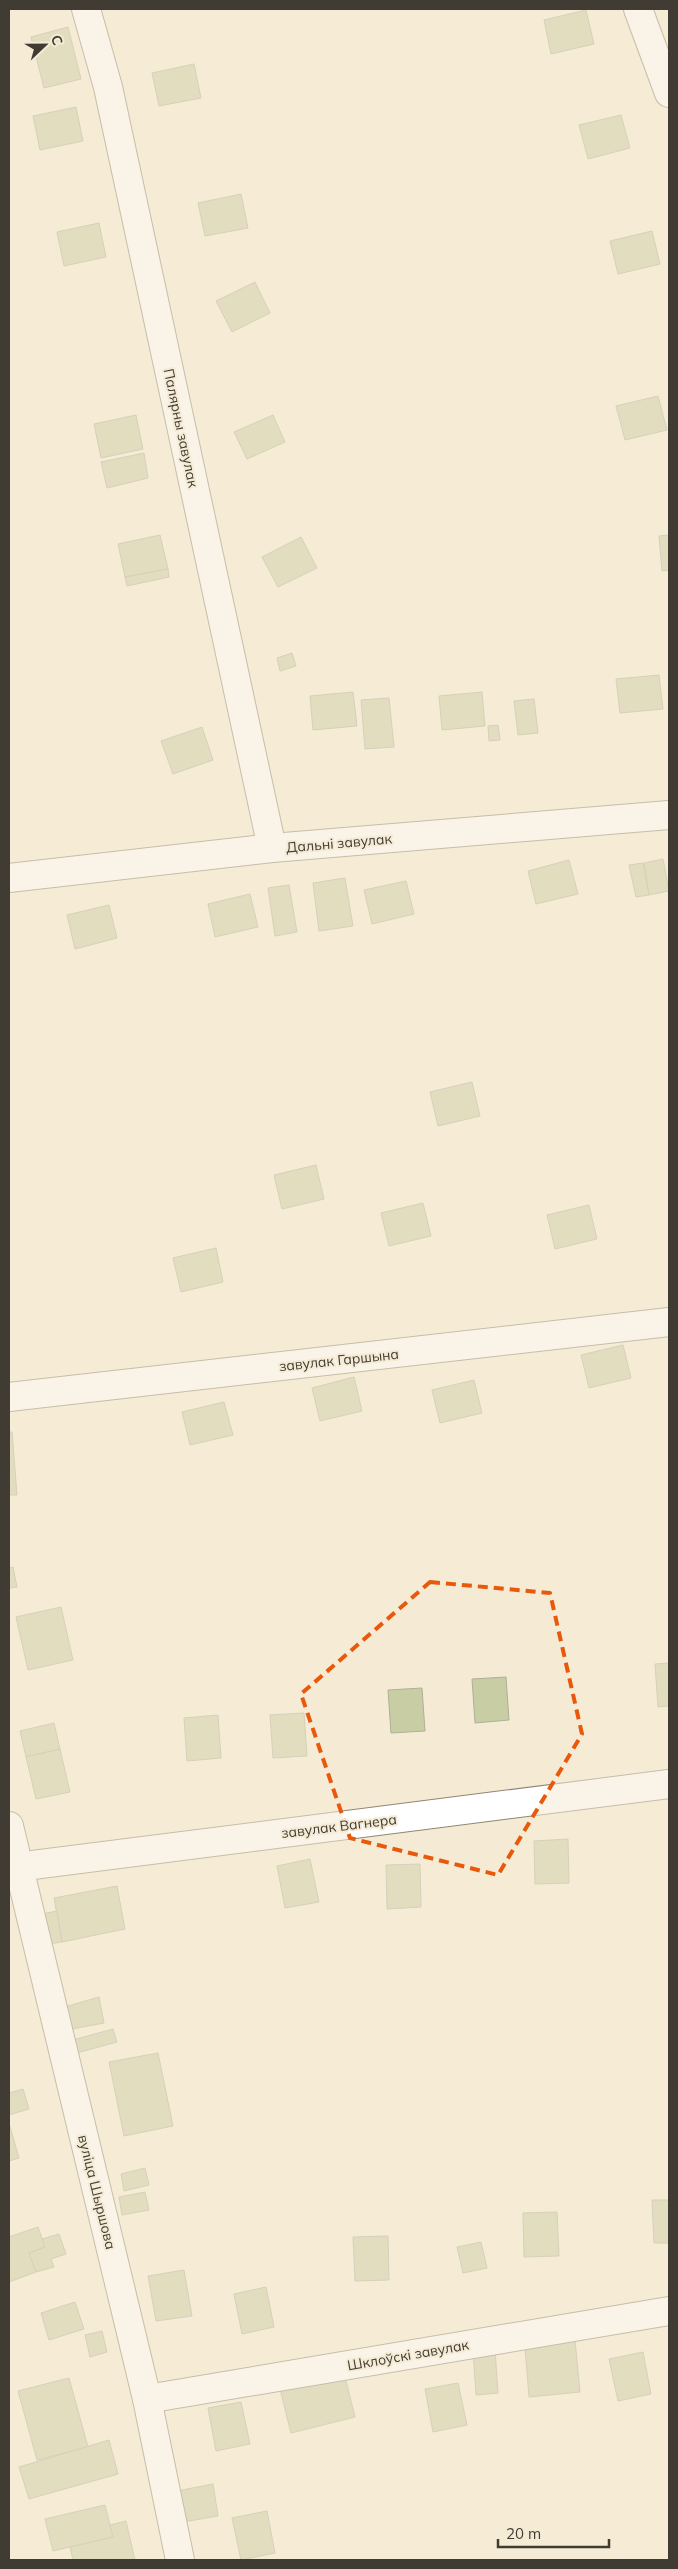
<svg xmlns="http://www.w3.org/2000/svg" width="678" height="2569" font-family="Mulish,sans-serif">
  <rect width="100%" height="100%" fill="#f5ebd5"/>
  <g fill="#c9cda3" stroke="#aeb09b">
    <path d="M586,10L594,44L551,54L544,20Z"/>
    <path d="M68,27L81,79L44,88L31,37Z"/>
    <path d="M194,64L201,98L159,106L152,73Z"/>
    <path d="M76,107L83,141L40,150L33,116Z"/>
    <path d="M621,115L630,148L588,159L579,125Z"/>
    <path d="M241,194L248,228L205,236L198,203Z"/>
    <path d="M99,223L106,257L64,266L57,232Z"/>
    <path d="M652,231L660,264L618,274L610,241Z"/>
    <path d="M255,282L270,313L232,332L216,301Z"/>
    <path d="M658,396L667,430L625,440L616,406Z"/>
    <path d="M136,415L143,449L101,458L94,424Z"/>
    <path d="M273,415L285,442L247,459L234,432Z"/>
    <path d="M144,453L148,478L107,488L101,462Z"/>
    <path d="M160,535L168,569L125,577L118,544Z"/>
    <path d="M669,535V570L662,571L659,536Z"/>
    <path d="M301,537L317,568L278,587L262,557Z"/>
    <path d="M168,569L169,577L127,586L125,577Z"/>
    <path d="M292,653L296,666L280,671L277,658Z"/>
    <path d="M659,675L663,709L620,713L616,679Z"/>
    <path d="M353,692L357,726L313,730L310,696Z"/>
    <path d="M482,692L485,726L442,730L439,696Z"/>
    <path d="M389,698L394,747L365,749L361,700Z"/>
    <path d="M534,699L538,733L518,735L514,701Z"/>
    <path d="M498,725L500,740L489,741L488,726Z"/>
    <path d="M202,727L213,760L173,774L161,741Z"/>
    <path d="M663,859L669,891L649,895L644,863Z"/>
    <path d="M569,860L578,894L536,904L528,871Z"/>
    <path d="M643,863L649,895L636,897L629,865Z"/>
    <path d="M345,878L353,926L319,931L313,883Z"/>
    <path d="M406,881L414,914L372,924L364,890Z"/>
    <path d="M289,885L297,932L275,936L268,888Z"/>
    <path d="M250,894L258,927L215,937L208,904Z"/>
    <path d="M109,905L117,938L75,949L67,915Z"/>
    <path d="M472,1082L480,1116L438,1126L430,1092Z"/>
    <path d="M316,1165L324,1199L282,1209L274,1175Z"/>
    <path d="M423,1203L431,1236L389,1246L381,1213Z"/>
    <path d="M589,1205L597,1239L555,1249L547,1215Z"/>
    <path d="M216,1248L223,1282L181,1292L173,1258Z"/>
    <path d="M623,1345L631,1378L589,1388L581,1355Z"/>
    <path d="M354,1377L362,1411L320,1421L312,1388Z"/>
    <path d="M474,1380L482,1413L440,1423L432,1390Z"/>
    <path d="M224,1402L233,1435L190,1445L182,1412Z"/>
    <path d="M9,1432H12L17,1495H9Z"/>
    <path d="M13,1567L17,1587L9,1588V1568Z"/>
    <path d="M61,1607L73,1660L28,1670L16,1617Z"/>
    <path d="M669,1663V1706L658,1707L655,1664Z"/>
    <path d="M506,1677L509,1720L475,1723L472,1679Z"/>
    <path d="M422,1688L425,1731L391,1733L388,1690Z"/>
    <path d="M304,1713L307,1756L273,1758L270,1715Z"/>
    <path d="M218,1715L221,1758L187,1761L184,1718Z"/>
    <path d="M54,1723L60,1749L26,1757L20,1731Z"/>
    <path d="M60,1749L70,1792L36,1799L26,1757Z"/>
    <path d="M568,1839L569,1883L535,1884L534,1841Z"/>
    <path d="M310,1859L319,1902L285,1908L277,1866Z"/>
    <path d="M420,1864L421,1907L387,1909L386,1865Z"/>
    <path d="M117,1886L125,1929L62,1942L54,1898Z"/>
    <path d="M57,1911L62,1942L47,1944L42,1914Z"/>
    <path d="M99,1997L104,2023L67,2030L61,2008Z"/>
    <path d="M113,2029L117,2042L73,2054L69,2041Z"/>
    <path d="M158,2053L173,2126L124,2136L109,2062Z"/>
    <path d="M23,2089L29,2109L9,2115V2093Z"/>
    <path d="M9,2123L19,2158L9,2161Z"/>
    <path d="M145,2168L149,2185L124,2191L121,2174Z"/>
    <path d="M145,2192L149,2210L122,2215L119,2197Z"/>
    <path d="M652,2200H669V2243H654Z"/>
    <path d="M557,2212L559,2256L524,2257L523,2213Z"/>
    <path d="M38,2227L45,2247L29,2253L36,2272L9,2282V2237Z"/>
    <path d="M59,2234L66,2254L51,2259L54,2267L36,2272L29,2253L45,2247L42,2239Z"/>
    <path d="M388,2236L389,2280L355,2281L353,2237Z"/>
    <path d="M481,2242L487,2268L463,2273L457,2247Z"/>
    <path d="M184,2270L192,2316L156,2321L148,2276Z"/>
    <path d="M266,2287L274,2327L242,2334L234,2294Z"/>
    <path d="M75,2302L84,2329L49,2340L41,2313Z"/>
    <path d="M102,2331L107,2352L90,2357L85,2335Z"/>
    <path d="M575,2340L580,2392L529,2397L525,2347Z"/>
    <path d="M495,2349L498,2393L476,2395L473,2351Z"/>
    <path d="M643,2352L651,2394L618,2401L609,2359Z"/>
    <path d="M342,2365L355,2417L291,2433L278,2381Z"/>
    <path d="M69,2378L88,2447L37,2460L18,2391Z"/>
    <path d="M458,2383L467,2425L433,2432L425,2389Z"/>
    <path d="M241,2402L250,2444L216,2451L208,2408Z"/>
    <path d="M109,2440L118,2474L29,2499L19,2467Z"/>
    <path d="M213,2484L218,2516L183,2522L177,2491Z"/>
    <path d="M105,2505L113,2537L53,2551L45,2519Z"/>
    <path d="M267,2511L275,2553L241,2560L232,2518Z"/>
    <path d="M126,2521L135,2560H73L70,2547L113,2537L110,2525Z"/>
  </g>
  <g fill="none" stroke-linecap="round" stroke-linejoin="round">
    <g stroke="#8f8672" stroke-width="30">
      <g id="minor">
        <path d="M86,9L108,87L272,848"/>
        <path d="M9,878L272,848L669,815"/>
        <path d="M9,1397L669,1322"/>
        <path d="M9,1826L147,2399L180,2560"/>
        <path d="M9,1868L669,1784"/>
        <path d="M147,2399L669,2311"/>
      </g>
    </g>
    <g stroke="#8f8672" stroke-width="30">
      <path id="secondary" d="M638,9L669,93"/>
    </g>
    <use href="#minor" stroke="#fff" stroke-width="28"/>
    <use href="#secondary" stroke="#fff" stroke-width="28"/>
  </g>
  <path d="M0 0H678V2569H0ZM430,1582L550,1593L582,1734L498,1875L350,1838L301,1694Z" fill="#f5ebd5" fill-opacity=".55" fill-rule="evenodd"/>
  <path fill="none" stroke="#e8590c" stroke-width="4" stroke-dasharray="10 6" stroke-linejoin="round" d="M430,1582L550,1593L582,1734L498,1875L350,1838L301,1694Z"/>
  <g text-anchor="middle" stroke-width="4" stroke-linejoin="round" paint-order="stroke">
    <g font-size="14" fill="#403c34" stroke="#f5ebd5">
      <text transform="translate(181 428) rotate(78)" y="5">Палярны завулак</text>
      <text transform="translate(339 843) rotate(-5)" y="5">Дальні завулак</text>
      <text transform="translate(339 1360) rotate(-6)" y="5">завулак Гаршына</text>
      <text transform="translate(339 1826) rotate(-7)" y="5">завулак Вагнера</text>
      <text transform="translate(97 2192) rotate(76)" y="5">вуліца Шыршова</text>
      <text transform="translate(408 2355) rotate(-10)" y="5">Шклоўскі завулак</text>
    </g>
  </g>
  <rect width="678" height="2569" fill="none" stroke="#403c34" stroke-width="20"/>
  <g transform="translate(45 45) rotate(68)" stroke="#f5ebd5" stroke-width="4" paint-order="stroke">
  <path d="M0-4L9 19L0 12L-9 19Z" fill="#403c34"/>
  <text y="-8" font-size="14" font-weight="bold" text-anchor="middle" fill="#403c34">С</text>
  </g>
  <path d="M498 2539v8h111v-8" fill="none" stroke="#403c34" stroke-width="2.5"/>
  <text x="506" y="2539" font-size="15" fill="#403c34" stroke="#f5ebd5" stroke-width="4" paint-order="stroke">20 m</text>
</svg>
